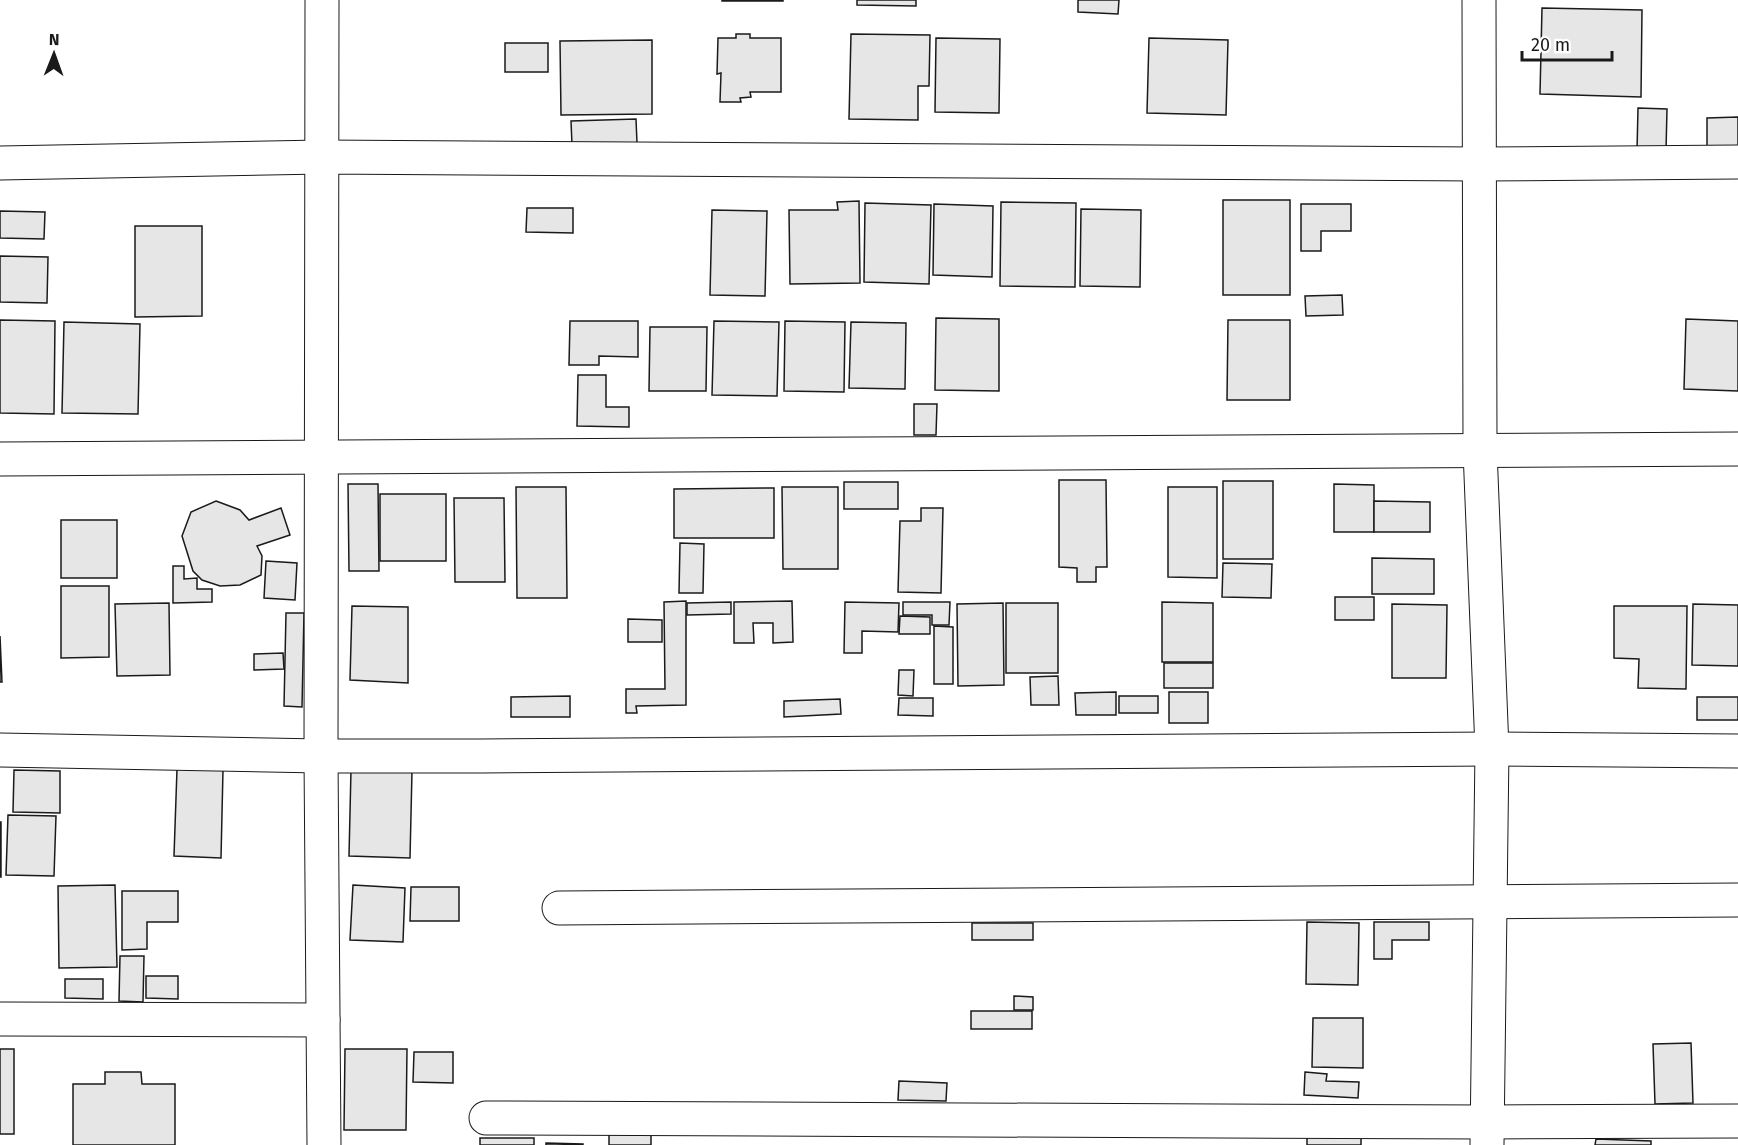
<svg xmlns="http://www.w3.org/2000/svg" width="1738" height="1145" font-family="'Fira Sans',sans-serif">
  <rect width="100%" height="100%" fill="#fff"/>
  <g fill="#e6e6e6" stroke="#1a1a1a" stroke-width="1.5">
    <rect x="722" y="0" width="61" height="1"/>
    <path d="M857,0H916V6L857,5Z"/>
    <path d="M1078,0H1119L1118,14L1078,12Z"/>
    <path d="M1542,8L1642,10L1641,97L1540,94Z"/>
    <path d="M736,34H750V38H781V92H750L751,97L740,98L741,102H720L721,73L717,74L718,38H736Z"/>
    <path d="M851,34L930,35L929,86H918V120L849,119Z"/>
    <path d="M936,38L1000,39L999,113L935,112Z"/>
    <path d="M1149,38L1228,40L1226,115L1147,113Z"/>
    <path d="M652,40V114L561,115L560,41Z"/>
    <rect x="505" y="43" width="43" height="29"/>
    <path d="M1638,108L1667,109L1666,151H1637Z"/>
    <path d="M1738,117V147L1707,148V118Z"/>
    <path d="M636,119L637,143L572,145L571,121Z"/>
    <rect x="1223" y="200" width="67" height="95"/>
    <path d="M859,201L860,283L790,284L789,210H838L837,202Z"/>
    <path d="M1001,202L1076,203L1075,287L1000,286Z"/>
    <path d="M865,203L931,205L929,284L864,282Z"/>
    <path d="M934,204L993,206L992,277L933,275Z"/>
    <path d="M1301,204H1351V231H1321V251H1301Z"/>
    <path d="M527,208H573V233L526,232Z"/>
    <path d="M1081,209L1141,210L1140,287L1080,286Z"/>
    <path d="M712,210L767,211L765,296L710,295Z"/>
    <path d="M0,211L45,212L44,239L0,238Z"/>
    <path d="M135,226H202V316L135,317Z"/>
    <path d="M0,256L48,257L47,303L0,302Z"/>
    <path d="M1342,295L1343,315L1306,316L1305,296Z"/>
    <path d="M936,318L999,319V391L935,390Z"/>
    <path d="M1686,319L1738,321V391L1684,389Z"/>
    <path d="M0,320L55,321L54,414L0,413Z"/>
    <path d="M1228,320H1290V400H1227Z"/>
    <path d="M570,321H638V357L599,356V365H569Z"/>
    <path d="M714,321L779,322L777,396L712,395Z"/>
    <path d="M785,321L845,322L844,392L784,391Z"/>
    <path d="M64,322L140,324L138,414L62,413Z"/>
    <path d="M851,322L906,323L905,389L849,388Z"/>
    <path d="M650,327H707L706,391H649Z"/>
    <path d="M578,375H606V407H629V427L577,426Z"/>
    <path d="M914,404H937L936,435H914Z"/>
    <path d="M1059,480H1106L1107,567H1096V582H1077V568L1059,567Z"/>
    <rect x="1223" y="481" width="50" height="78"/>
    <rect x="844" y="482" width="54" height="27"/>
    <path d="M348,484H378L379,571H349Z"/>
    <path d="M1334,484L1374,485V532H1334Z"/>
    <path d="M516,487H566L567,598H517Z"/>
    <path d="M782,487H838V569H783Z"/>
    <path d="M1168,487H1217V578L1168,577Z"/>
    <path d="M774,488V538H674V489Z"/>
    <rect x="380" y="494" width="66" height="67"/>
    <path d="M454,498H504L505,582H455Z"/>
    <path d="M216,501L240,510L249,520L281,508L290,535L257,546L262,556L261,575L240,585L220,586L202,580L193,571L182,536L191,512Z"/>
    <path d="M1374,501L1430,502V532H1374Z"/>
    <path d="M921,508H943L941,593L898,592L900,521H921Z"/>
    <rect x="61" y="520" width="56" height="58"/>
    <path d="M680,543L704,544L703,593H679Z"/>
    <path d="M1372,558L1434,559V594H1372Z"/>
    <path d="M266,561L297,563L295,600L264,598Z"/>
    <path d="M1223,563L1272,564L1271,598L1222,597Z"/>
    <path d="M173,566H184V579L197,578V589H212V602L173,603Z"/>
    <path d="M61,586H109V657L61,658Z"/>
    <rect x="1335" y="597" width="39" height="23"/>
    <path d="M686,601V705L636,706L637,713H626V689H665L664,602Z"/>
    <path d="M792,601L793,642L773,643V623H753L754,643H734V602Z"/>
    <path d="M731,602V614L687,615V603Z"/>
    <path d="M845,602L899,603L898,632L862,631V653H844Z"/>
    <path d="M903,602H950L949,625H932V615H903Z"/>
    <path d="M1162,602L1213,603V662H1162Z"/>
    <path d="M169,603L170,675L117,676L115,604Z"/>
    <path d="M1003,603L1004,685L958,686L957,604Z"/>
    <rect x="1006" y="603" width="52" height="70"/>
    <path d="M1392,604L1447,605L1446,678H1392Z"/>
    <path d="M1693,604L1738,605V666L1692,665Z"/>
    <path d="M352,606L408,607V683L350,680Z"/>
    <path d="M1614,606H1687L1686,689L1638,688L1639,659L1614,658Z"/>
    <path d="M286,613H304L302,707L284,706Z"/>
    <path d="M900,616L930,617V634H899Z"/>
    <path d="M628,619L662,620V642H628Z"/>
    <path d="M934,626L953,627V684H934Z"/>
    <path d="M0,636L2,682H0Z"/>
    <path d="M283,653L284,669L254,670V654Z"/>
    <rect x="1164" y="663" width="49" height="25"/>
    <path d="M899,670H914L913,696L898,695Z"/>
    <path d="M1058,676L1059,705H1031L1030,677Z"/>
    <path d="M1116,692V715H1076L1075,693Z"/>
    <rect x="1169" y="692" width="39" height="31"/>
    <path d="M570,696V717H511V697Z"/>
    <rect x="1119" y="696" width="39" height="17"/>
    <rect x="1697" y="697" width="41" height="23"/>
    <path d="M899,698H933V716L898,715Z"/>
    <path d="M840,699L841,714L784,717V701Z"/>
    <path d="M177,769L223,770L221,858L174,856Z"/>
    <path d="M14,770L60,771V813L13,812Z"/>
    <path d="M351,770L412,771L410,858L349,856Z"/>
    <path d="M8,815L56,816L54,876L6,875Z"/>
    <rect x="0" y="822" width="1" height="55"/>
    <path d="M115,885L117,967L59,968L58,886Z"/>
    <path d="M353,885L405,888L403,942L350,940Z"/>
    <path d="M411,887H459V921H410Z"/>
    <path d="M122,891H178V922H147V949L122,950Z"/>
    <path d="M1307,922L1359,923L1358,985L1306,984Z"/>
    <path d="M1374,922H1429V940H1392V959H1374Z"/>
    <rect x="972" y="923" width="61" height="17"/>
    <path d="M120,956H144L143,1002L119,1001Z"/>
    <path d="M146,976H178V999L146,998Z"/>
    <path d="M65,979H103V999L65,998Z"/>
    <path d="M1014,996L1033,997V1010H1014Z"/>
    <rect x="971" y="1011" width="61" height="18"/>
    <path d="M1313,1018H1363V1068L1312,1067Z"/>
    <path d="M1691,1043L1693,1103L1655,1104L1653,1044Z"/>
    <rect x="0" y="1049" width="14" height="85"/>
    <path d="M345,1049H407L406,1130H344Z"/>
    <path d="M414,1052H453V1083L413,1082Z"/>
    <path d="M105,1072H141L142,1084H175V1145H73V1084H105Z"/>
    <path d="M1305,1072L1327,1074L1326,1081L1359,1082L1358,1098L1304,1095Z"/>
    <path d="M899,1081L947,1083L946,1101L898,1100Z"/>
    <path d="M609,1134L651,1135V1145H609Z"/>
    <path d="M1307,1137L1361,1138V1145H1307Z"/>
    <rect x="480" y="1138" width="54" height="7"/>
    <path d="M1596,1139L1651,1141V1145H1595Z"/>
    <path d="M546,1143L583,1144V1145H546Z"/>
  </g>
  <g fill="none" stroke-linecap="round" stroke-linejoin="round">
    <g stroke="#1a1a1a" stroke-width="35">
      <g id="minor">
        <path d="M322,0L321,756L324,1145"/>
        <path d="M1479,0L1480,450L1492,749L1487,1144"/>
        <path d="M0,163L322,157L1479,164L1738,162"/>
        <path d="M0,459L1738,449"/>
        <path d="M0,750L321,756H481L1492,749L1738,751"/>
        <path d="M559,908L1738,900"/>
        <path d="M0,1019L323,1020"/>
        <path d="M486,1118L1487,1122L1738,1121"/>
      </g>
    </g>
    <use href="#minor" stroke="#fff" stroke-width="33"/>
  </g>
  <g transform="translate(54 54) rotate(1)" stroke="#ffffff" stroke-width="4.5" paint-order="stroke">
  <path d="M0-4.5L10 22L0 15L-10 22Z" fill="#1a1a1a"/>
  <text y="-9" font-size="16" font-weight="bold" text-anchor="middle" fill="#1a1a1a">N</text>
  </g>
  <path d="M1522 51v9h90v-9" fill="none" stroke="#1a1a1a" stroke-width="3"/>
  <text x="1531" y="51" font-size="18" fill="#1a1a1a" stroke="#ffffff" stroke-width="4.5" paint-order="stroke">20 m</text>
</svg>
